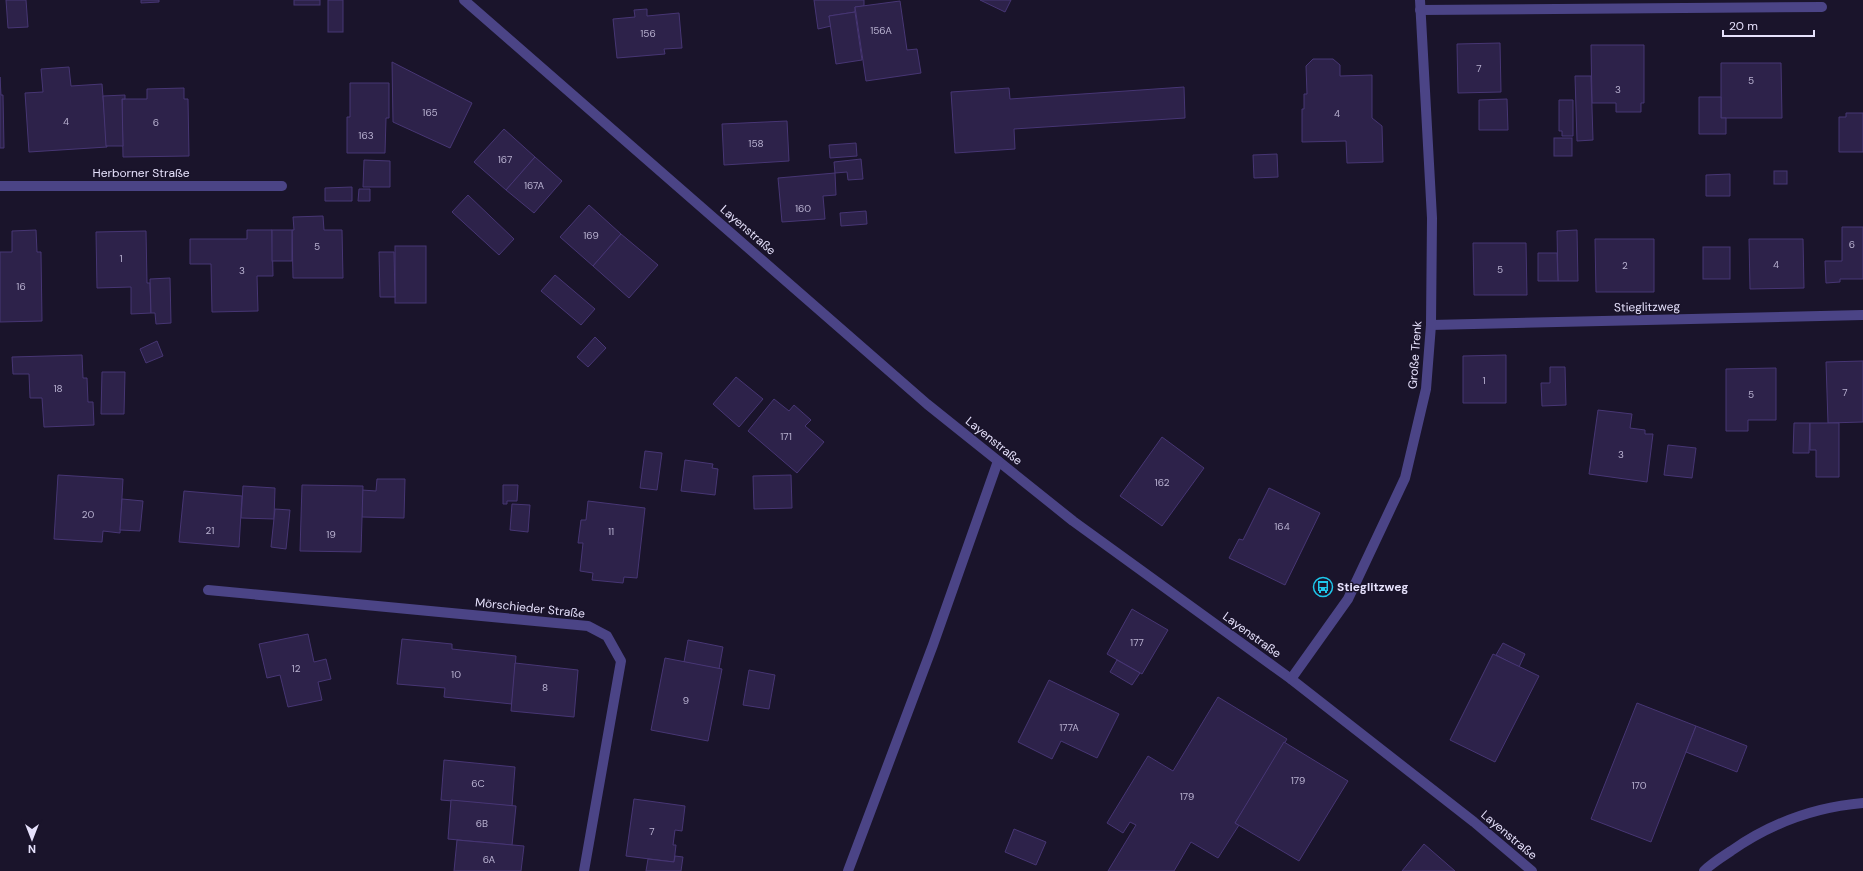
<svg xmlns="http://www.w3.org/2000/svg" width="1863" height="871" font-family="'DM Sans',sans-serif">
  <rect width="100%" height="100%" fill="#1a142b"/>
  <g fill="#2d224a" stroke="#473674">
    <path d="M6,0H26L28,27L8,28Z"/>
    <path d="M141,0H159V2L141,3Z"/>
    <rect x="294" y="0" width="26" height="5"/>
    <rect x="328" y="0" width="15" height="32"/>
    <path d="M814,0H864V6L855,7V12L829,16L831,26L818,29Z"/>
    <path d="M980,0H1011L1005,12Z"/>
    <path d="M900,1L907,50L917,49L921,73L866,81L855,7Z"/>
    <path d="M647,9V16L679,13L682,48L664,49L665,54L617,58L613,19L635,17L634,10Z"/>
    <path d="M855,12L862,60L836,64L829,16Z"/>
    <path d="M1500,43L1501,92L1458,93L1457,44Z"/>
    <path d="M1591,45H1644V103H1641V112H1616V103H1592Z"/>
    <path d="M1313,59H1333L1340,65V76L1372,75V118L1382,126L1383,162L1347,163L1346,141L1302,142V109H1304V94H1307L1306,66Z"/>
    <path d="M392,62L472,103L450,148L393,122Z"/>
    <path d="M1721,63H1781L1782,118H1721Z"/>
    <path d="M69,67L71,86L102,84L107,147L29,152L25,93L43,92L41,69Z"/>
    <path d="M1575,76H1591L1593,140L1577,141Z"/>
    <path d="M0,77L1,95H3L4,148H0Z"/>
    <path d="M350,83H389V118H386L385,153H347V117H350Z"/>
    <path d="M1184,87L1185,118L1014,129L1015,149L955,153L951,92L1009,88L1010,99Z"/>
    <path d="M184,88V99H188L189,156L123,157L122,99H147V89Z"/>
    <path d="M125,95V99H122L123,146H106L103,96Z"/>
    <path d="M1699,97H1721V118H1726V134H1699Z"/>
    <path d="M1507,99L1508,130H1479V100Z"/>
    <path d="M1559,100H1573V136H1562V131H1559Z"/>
    <path d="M1846,113H1863V152H1839V117H1846Z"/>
    <path d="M787,121L789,161L724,165L722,124Z"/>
    <path d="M504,129L535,157L506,190L474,162Z"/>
    <rect x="1554" y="138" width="18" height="18"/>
    <path d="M856,143L857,156L830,158L829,145Z"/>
    <path d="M1277,154L1278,177L1254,178L1253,155Z"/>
    <path d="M535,157L562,181L534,213L506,190Z"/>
    <path d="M861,159L863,179L848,180L847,172L835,173L834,162Z"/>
    <path d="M364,160L390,161V187H363Z"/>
    <rect x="1774" y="171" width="13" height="13"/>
    <path d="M835,173L836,195L823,196L825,219L782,222L778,178Z"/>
    <path d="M1730,174V196H1706V175Z"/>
    <path d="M352,187V201H325V188Z"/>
    <path d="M359,189H370V201H358Z"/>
    <path d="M468,195L514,239L499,255L452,212Z"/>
    <path d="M589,205L621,234L593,266L560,237Z"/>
    <path d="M866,211L867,224L841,226L840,213Z"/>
    <path d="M323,216L324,230H342L343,278H293L292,230H294L293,217Z"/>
    <path d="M1842,227H1863V279H1840V282L1826,283L1825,261H1842Z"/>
    <path d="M36,230L37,252H41L42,321L0,322V252H12V231Z"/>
    <path d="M247,230H272L273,276H257L258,311L212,312L211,264H190V239H247Z"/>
    <rect x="272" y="230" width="20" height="31"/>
    <path d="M1577,230L1578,281H1558L1557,231Z"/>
    <path d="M146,231L147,283H150L151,313L131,314V287L97,288L96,232Z"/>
    <path d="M621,234L658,265L629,298L593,266Z"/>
    <path d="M1595,239H1654V292H1596Z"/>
    <path d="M1749,239H1803L1804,288L1750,289Z"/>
    <path d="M1473,243H1526L1527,295H1474Z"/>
    <rect x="395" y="246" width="31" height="57"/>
    <rect x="1703" y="247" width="27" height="32"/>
    <path d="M379,252H394L395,297H380Z"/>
    <path d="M1538,253H1557L1558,281H1538Z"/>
    <path d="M555,275L595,309L581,325L541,291Z"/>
    <path d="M170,278L171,323L156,324L155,313H151L150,279Z"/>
    <path d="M595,337L606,348L588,367L577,357Z"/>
    <path d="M157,341L163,356L146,363L140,349Z"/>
    <path d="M82,355L83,378H87L88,402H93L94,425L44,427L42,398H30L29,374H13L12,357Z"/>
    <path d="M1506,355V403H1463V356Z"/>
    <path d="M1863,361V422L1828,423L1826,362Z"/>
    <path d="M1550,367H1565L1566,405L1542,406L1541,383H1550Z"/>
    <path d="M1776,368V420H1748V431H1726V369Z"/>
    <path d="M102,372H125L124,414H101Z"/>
    <path d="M736,377L763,399L739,427L713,404Z"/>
    <path d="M774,399L789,411L794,405L811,420L805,426L824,442L797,473L748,431Z"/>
    <path d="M1598,410L1632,414L1630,428L1645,430V434H1653L1647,482L1589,474Z"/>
    <path d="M1794,423H1810L1809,453H1793Z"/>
    <path d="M1810,423H1839V477H1816V450H1810Z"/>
    <path d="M1162,437L1204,468L1162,526L1120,496Z"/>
    <path d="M1668,445L1696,448L1692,478L1664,475Z"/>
    <path d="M645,451L662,453L657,490L640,488Z"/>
    <path d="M685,460L713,464L712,468L718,469L715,495L681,491Z"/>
    <path d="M58,475L123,479L120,533L103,531L102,542L54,539Z"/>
    <path d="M791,475L792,508L754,509L753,476Z"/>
    <path d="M377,479H405L404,518L362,517V490L376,491Z"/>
    <path d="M302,485L363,486L361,552L300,551Z"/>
    <path d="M503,485H518L517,501H507V504H503Z"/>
    <path d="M243,486L275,488L274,519L241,518Z"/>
    <path d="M1269,488L1320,513L1285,585L1229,558L1239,539L1243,540Z"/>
    <path d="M184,491L242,496L239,547L179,542Z"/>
    <path d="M122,499L143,501L140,531L120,530Z"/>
    <path d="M588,501L645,508L637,578L624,577L623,583L592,580L593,573L580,571L583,543H578L581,520H586Z"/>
    <path d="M512,504L530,505L528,532L510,530Z"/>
    <path d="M275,509L290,510L286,549L271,547Z"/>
    <path d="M1132,609L1168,630L1142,674L1107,654Z"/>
    <path d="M308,634L314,662L326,659L331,679L318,682L322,700L288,707L280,675L267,678L259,644Z"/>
    <path d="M402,639L452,644V649L516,656L512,704L444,697L445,688L397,684Z"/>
    <path d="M688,640L723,647L719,669L684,662Z"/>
    <path d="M1503,643L1525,654L1519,667L1496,655Z"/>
    <path d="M1493,654L1539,676L1495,762L1450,740Z"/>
    <path d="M665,658L722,669L708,741L651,730Z"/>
    <path d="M1117,660L1140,673L1132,685L1110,672Z"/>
    <path d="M515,663L578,670L574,717L511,711Z"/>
    <path d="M749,670L775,675L769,709L743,705Z"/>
    <path d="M1049,680L1119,714L1097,758L1061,741L1052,759L1018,742Z"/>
    <path d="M1218,697L1287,739L1235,823L1239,825L1218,858L1191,842L1174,871H1108L1136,825L1130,822L1123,833L1107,823L1148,756L1173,771Z"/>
    <path d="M1637,703L1696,726L1651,842L1591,819Z"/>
    <path d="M1696,726L1747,746L1737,772L1686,752Z"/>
    <path d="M1284,742L1348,781L1299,861L1235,823Z"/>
    <path d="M444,760L515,767L512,806L441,800Z"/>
    <path d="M634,799L685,806L682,831L675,830L673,845H676L674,862L626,856Z"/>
    <path d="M451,800L516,806L512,845L448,839Z"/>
    <path d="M1014,829L1046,842L1036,865L1005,852Z"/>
    <path d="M457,840L524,846L521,871H454Z"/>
    <path d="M1424,844L1455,871H1402Z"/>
    <path d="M675,856L683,857L681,871H646L648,859L674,862Z"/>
  </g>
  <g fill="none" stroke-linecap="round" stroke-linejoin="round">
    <g stroke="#4b4486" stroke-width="10">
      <path d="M464,0L927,404L1073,521L1291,679L1474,822L1532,871"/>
      <path d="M1420,10L1822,7"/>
      <path d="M0,186H282"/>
      <path d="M1431,325L1863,315"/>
      <path d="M208,590L588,626L607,636L621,661L584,871"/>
      <path d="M1291,679L1348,599L1405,478L1426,389L1431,325L1432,218L1420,0"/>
      <path d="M848,871L933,645L998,461"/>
      <path d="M1704,871C1712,863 1722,857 1731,851C1771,823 1815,807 1863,803"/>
    </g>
  </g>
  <defs>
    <g id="bus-ring" transform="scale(1)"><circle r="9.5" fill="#1a142b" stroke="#1ec7eb" stroke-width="1.5"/><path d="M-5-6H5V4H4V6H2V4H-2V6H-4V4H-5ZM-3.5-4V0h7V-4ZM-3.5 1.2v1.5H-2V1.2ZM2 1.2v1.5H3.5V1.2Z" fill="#1ec7eb"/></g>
  </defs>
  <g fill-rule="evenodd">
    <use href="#bus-ring" x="1323" y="587"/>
  </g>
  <g text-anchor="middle" stroke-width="3" stroke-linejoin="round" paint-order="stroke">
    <g font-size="10" fill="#b8b1d0">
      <text x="881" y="34">156A</text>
      <text x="648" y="37">156</text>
      <text x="1479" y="72">7</text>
      <text x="1751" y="84">5</text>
      <text x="1618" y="93">3</text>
      <text x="430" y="116">165</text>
      <text x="1337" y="117">4</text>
      <text x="66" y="125">4</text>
      <text x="156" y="126">6</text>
      <text x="366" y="139">163</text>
      <text x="756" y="147">158</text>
      <text x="505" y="163">167</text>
      <text x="534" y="189">167A</text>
      <text x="803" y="212">160</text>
      <text x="591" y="239">169</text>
      <text x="1852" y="248">6</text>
      <text x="317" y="250">5</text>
      <text x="121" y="262">1</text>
      <text x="1776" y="268">4</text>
      <text x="1625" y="269">2</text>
      <text x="1500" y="273">5</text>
      <text x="242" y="274">3</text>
      <text x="21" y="290">16</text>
      <text x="1484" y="384">1</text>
      <text x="58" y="392">18</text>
      <text x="1845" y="396">7</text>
      <text x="1751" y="398">5</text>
      <text x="786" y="440">171</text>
      <text x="1621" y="458">3</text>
      <text x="1162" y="486">162</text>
      <text x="88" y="518">20</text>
      <text x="1282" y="530">164</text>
      <text x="210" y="534">21</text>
      <text x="611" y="535">11</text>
      <text x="331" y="538">19</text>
      <text x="1137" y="646">177</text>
      <text x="296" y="672">12</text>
      <text x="456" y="678">10</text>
      <text x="545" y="691">8</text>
      <text x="686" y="704">9</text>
      <text x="1069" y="731">177A</text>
      <text x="1298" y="784">179</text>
      <text x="478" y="787">6C</text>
      <text x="1639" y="789">170</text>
      <text x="1187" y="800">179</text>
      <text x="482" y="827">6B</text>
      <text x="652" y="835">7</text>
      <text x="489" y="863">6A</text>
    </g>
    <g font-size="12" fill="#e6e1fc" stroke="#1a142b">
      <text x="141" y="177">Herborner Straße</text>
      <text transform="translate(748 230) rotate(41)" y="4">Layenstraße</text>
      <text transform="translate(1647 307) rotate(-1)" y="4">Stieglitzweg</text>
      <text transform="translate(1415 355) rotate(-86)" y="4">Große Trenk</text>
      <text transform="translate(994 441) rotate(39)" y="4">Layenstraße</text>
      <text transform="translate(530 608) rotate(6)" y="4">Mörschieder Straße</text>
      <text transform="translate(1252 635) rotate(36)" y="4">Layenstraße</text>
      <text transform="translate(1509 835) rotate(40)" y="4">Layenstraße</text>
    </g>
    <g font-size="12" font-weight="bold" fill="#e6e1fc" stroke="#1a142b" text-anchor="start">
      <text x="1337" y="591">Stieglitzweg</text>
    </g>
  </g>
  <g transform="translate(32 839) rotate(180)" stroke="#1a142b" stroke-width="3" paint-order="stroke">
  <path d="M0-3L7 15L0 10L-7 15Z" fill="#e6e1fc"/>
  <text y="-6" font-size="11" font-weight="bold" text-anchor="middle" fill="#e6e1fc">N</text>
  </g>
  <path d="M1723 30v6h91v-6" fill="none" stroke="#e6e1fc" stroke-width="2"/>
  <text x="1729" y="30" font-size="12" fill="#e6e1fc" stroke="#1a142b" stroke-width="3" paint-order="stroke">20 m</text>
</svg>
